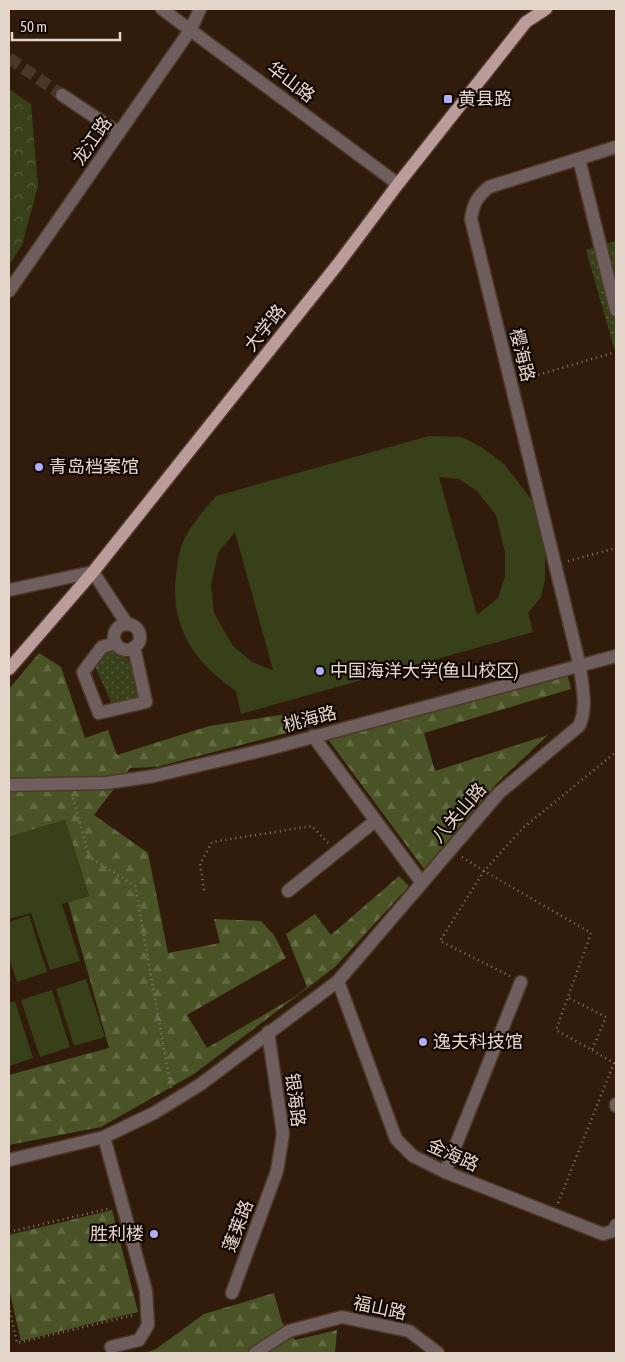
<svg xmlns="http://www.w3.org/2000/svg" width="625" height="1362" font-family="'Asap Condensed','Noto Sans SC',sans-serif">
  <defs>
    <pattern id="grass-dots" width="8" height="8" patternUnits="userSpaceOnUse" patternTransform="scale(1.25)"><rect width="8" height="8" fill="#38401a"/><path d="M2 2h.1M6 6h.1" fill="none" stroke="#555b3a" stroke-width="1.8" stroke-linecap="round"/></pattern>
    <pattern id="forest-firs" width="22" height="20" patternUnits="userSpaceOnUse" patternTransform="scale(1.25)"><rect width="22" height="20" fill="#495325"/><path d="M5 1l3.5 6h-7zM16 11l3.5 6h-7z" fill="#636b43"/></pattern>
    <pattern id="park-crowns" width="20" height="18" patternUnits="userSpaceOnUse" patternTransform="scale(1.25)"><rect width="20" height="18" fill="#38401a"/><path d="M2 6a3 3 0 1 1 6 0M12 15a3 3 0 1 1 6 0" fill="none" stroke="#555b3a"/></pattern>
  </defs>
  <rect width="100%" height="100%" fill="#311b0a"/>
  <g fill="url(#grass-dots)">
    <path d="M616,241V355L586,250Z"/>
    <path d="M109,649L130,660L139,697L112,704L94,665Z"/>
  </g>
  <g fill="url(#forest-firs)">
    <path d="M39,653L61,667L85,738L108,730L117,755L209,726L306,711L310,727L156,767L130,768L94,815L148,853L168,953L220,943L214,919L261,921L274,935L286,958L187,1015L207,1048L296,996L307,987L286,934L315,914L331,935L399,876L409,886L335,967L194,1074L101,1127L9,1145V1075L109,1048L68,902L89,896L65,820L9,837V689Z"/>
    <path d="M567,673L571,689L424,733L435,771L548,735L498,782L424,869L327,738Z"/>
    <path d="M112,1210L138,1312L21,1341L9,1289V1235Z"/>
    <path d="M274,1293L282,1322L295,1340L337,1330L335,1353H145L156,1349L204,1314Z"/>
  </g>
  <path fill="url(#park-crowns)" d="M9,89L31,104L38,186L22,245L9,265Z"/>
  <g fill="#38401a" fill-rule="evenodd">
    <path d="M429,436L462,437L481,447L504,464L532,500L545,554V579L541,597L528,613L533,632L241,714L236,691C192,661 168,624 177,569C178,563 178,556 180,550C187,529 202,512 216,496ZM439,477L459,479L477,491L496,515L505,552V576L498,598L477,615ZM235,532L273,670H272L252,662L233,646L214,613L211,585L218,553Z"/>
    <path d="M65,820L89,896L62,904L80,961L50,970L31,913L9,919V837Z"/>
    <path d="M29,915L47,972L17,982L9,957V922Z"/>
    <path d="M86,979L105,1037L74,1046L56,989Z"/>
    <path d="M52,990L70,1047L40,1057L21,1000Z"/>
    <path d="M15,1001L33,1058L9,1066V1003Z"/>
  </g>
  <g fill="none" stroke-linecap="round" stroke-linejoin="round">
    <path stroke="#4c3727" stroke-width="12" stroke-dasharray="12 6" stroke-linecap="butt" d="M9,58L62,95"/>
    <g stroke="#4e3929" stroke-width="15">
      <g id="minor">
        <path d="M162,9L398,184"/>
        <path d="M62,95L119,133"/>
        <path d="M579,159L616,310"/>
        <path d="M9,291L191,29L200,9"/>
        <path d="M9,590L93,572L127,624"/>
        <circle cx="127" cy="637" r="13"/>
        <path d="M115,643L102,647L83,672L99,713L146,702L134,647"/>
        <path d="M313,736L422,883"/>
        <path d="M9,785L106,783L154,776L272,748L616,656"/>
        <path d="M288,891L375,821"/>
        <path d="M338,981L396,1139L413,1156L445,1172L603,1234L613,1231L616,1225"/>
        <path d="M616,1104V1106"/>
        <path d="M104,1137L146,1291L148,1325L139,1340L111,1347"/>
        <path d="M9,1160L104,1137L154,1113L201,1084L338,981L499,793L579,726C588,707 582,687 580,667L471,219C473,204 477,197 489,187L616,147"/>
        <path d="M445,1172L521,982"/>
        <path d="M232,1293L277,1171L283,1134L268,1032"/>
        <path d="M255,1353L289,1331L342,1317L409,1331L438,1353"/>
      </g>
    </g>
    <g stroke="#4e3929" stroke-width="15">
      <path id="major" d="M9,669L93,572L338,264L398,184L526,22L546,9"/>
    </g>
    <g stroke="#8b796b" stroke-width="2.5" stroke-dasharray="1 4" stroke-linecap="butt">
      <path d="M524,379L616,352"/>
      <path d="M568,561L616,548"/>
      <path d="M73,798L89,857L135,886L171,1088"/>
      <path d="M462,857L484,871L591,933L556,1030L592,1050L606,1017L567,997"/>
      <path d="M204,890L200,864L212,842L312,826L328,843"/>
      <path d="M510,976L440,941L484,871L523,828L616,752"/>
      <path d="M558,1203L614,1063L592,1050"/>
      <path d="M9,1232L111,1208"/>
      <path d="M9,1306L17,1343L134,1315"/>
    </g>
    <use href="#minor" stroke="#6e5e5e" stroke-width="12"/>
    <use href="#major" stroke="#bb9c9b" stroke-width="12"/>
  </g>
  <g fill="#b1adfa" stroke="#120803" stroke-width="2">
    <rect x="443" y="94" width="10" height="10" rx="2.5"/>
    <circle cx="39" cy="467" r="5"/>
    <circle cx="320" cy="671" r="5"/>
    <circle cx="423" cy="1042" r="5"/>
    <circle cx="154" cy="1234" r="5"/>
  </g>
  <g text-anchor="middle" stroke-width="4.5" stroke-linejoin="round" paint-order="stroke">
    <g font-size="18" fill="#e5d6cb" stroke="#120803">
      <text transform="translate(291 82) rotate(37)" y="6">华山路</text>
      <text transform="translate(92 141) rotate(-55)" y="6">龙江路</text>
      <text transform="translate(265 328) rotate(-51)" y="6">大学路</text>
      <text transform="translate(522 355) rotate(76)" y="6">樱海路</text>
      <text transform="translate(310 719) rotate(-15)" y="6">桃海路</text>
      <text transform="translate(459 813) rotate(-49)" y="6">八关山路</text>
      <text transform="translate(295 1100) rotate(83)" y="6">银海路</text>
      <text transform="translate(453 1155) rotate(24)" y="6">金海路</text>
      <text transform="translate(238 1226) rotate(-69)" y="6">蓬莱路</text>
      <text transform="translate(380 1308) rotate(12)" y="6">福山路</text>
    </g>
    <g font-size="18" fill="#e5d6cb" stroke="#120803" text-anchor="start">
      <text x="458" y="105">黄县路</text>
      <text x="49" y="473">青岛档案馆</text>
      <text x="330" y="677">中国海洋大学(鱼山校区)</text>
      <text x="433" y="1048">逸夫科技馆</text>
      <text x="144" y="1240" text-anchor="end">胜利楼</text>
    </g>
  </g>
  <rect width="625" height="1362" fill="none" stroke="#e5d6cb" stroke-width="20"/>
  <path d="M12 32v8h108v-8" fill="none" stroke="#e5d6cb" stroke-width="2.5"/>
  <text x="20" y="32" font-size="15" fill="#e5d6cb" stroke="#120803" stroke-width="4" paint-order="stroke">50 m</text>
</svg>
